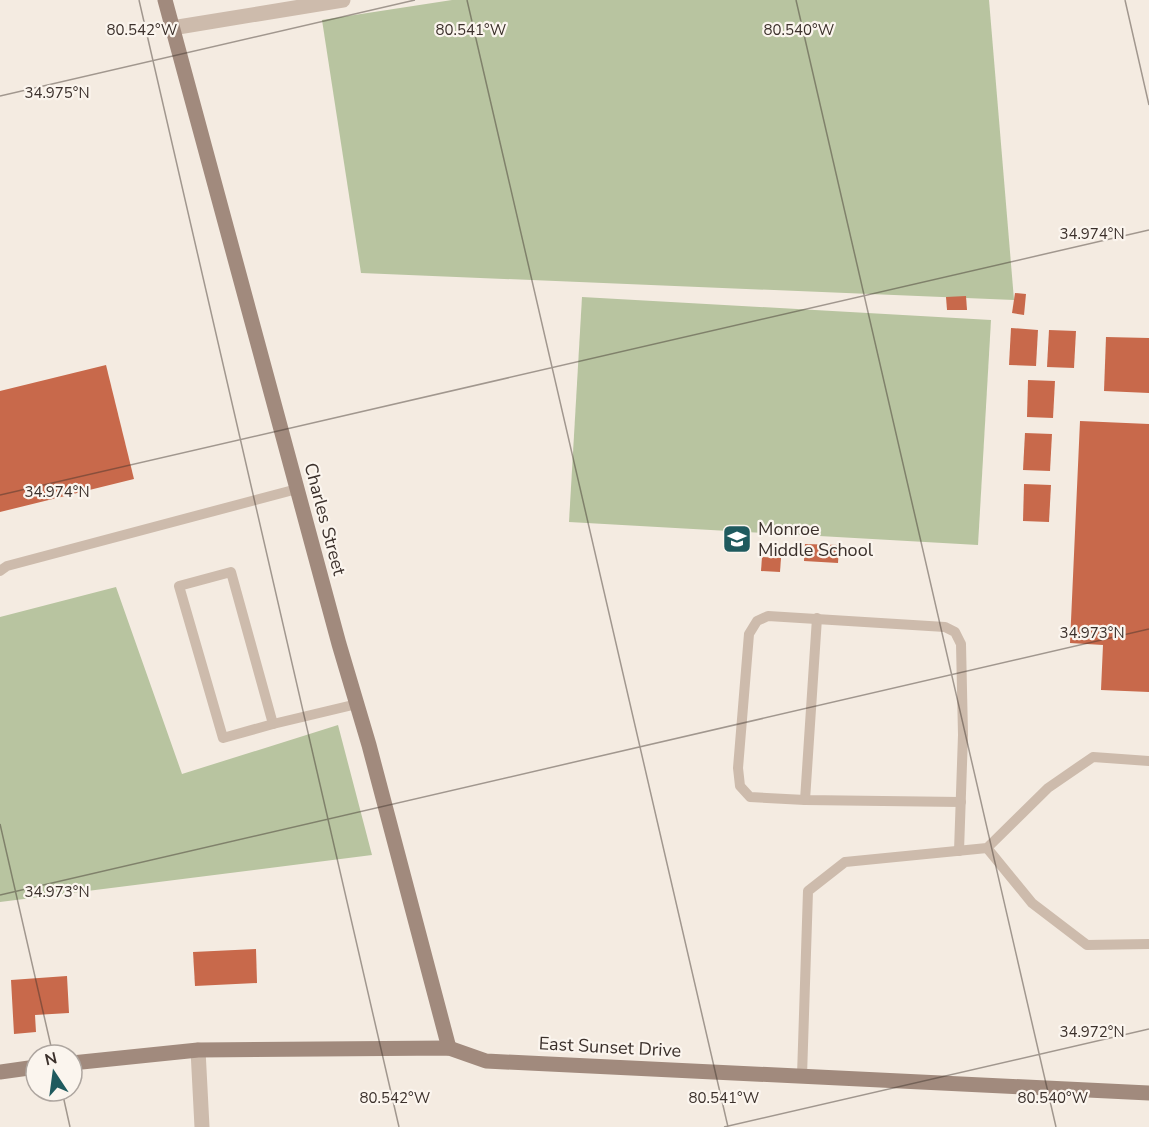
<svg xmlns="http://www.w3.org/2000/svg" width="1149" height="1127" font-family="'Nunito Sans',sans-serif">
  <rect width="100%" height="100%" fill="#f4ebe1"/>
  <g fill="#b8c4a0">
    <path d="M452,0H989L1014,300L361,273L322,20Z"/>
    <path d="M582,297L991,320L978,545L569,522Z"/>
    <path d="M116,587L182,774L338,725L372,855L0,902V617Z"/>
  </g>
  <g fill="#c8694b">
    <path d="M1015,293L1026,294L1024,315L1012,313Z"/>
    <path d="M966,296L967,310H947L946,297Z"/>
    <path d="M1011,328L1038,330L1036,366L1009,365Z"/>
    <path d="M1049,330L1076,331L1074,368L1047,367Z"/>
    <path d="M1106,337L1149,338V393L1104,391Z"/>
    <path d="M106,365L134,479L0,512V391Z"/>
    <path d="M1028,380L1055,381L1053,418L1027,417Z"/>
    <path d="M1080,421L1149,424V692L1101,690L1103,645L1070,643Z"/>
    <path d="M1025,433L1052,434L1050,471L1023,470Z"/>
    <path d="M1024,484L1051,485L1049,522L1023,521Z"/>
    <path d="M805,544L839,545L838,563L804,561Z"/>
    <path d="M762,557L781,558L780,572L761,571Z"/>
    <path d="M256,949L257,983L195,986L193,952Z"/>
    <path d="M67,976L69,1013L35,1015L36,1032L14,1034L11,980Z"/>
  </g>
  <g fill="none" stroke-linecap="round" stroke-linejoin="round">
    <g stroke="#cdbbac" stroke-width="10">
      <path d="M0,571L7,566L297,489"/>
      <path d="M231,572L273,724L223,738L179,586Z"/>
      <path d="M817,618L805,800L961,802"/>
      <path d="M273,724L357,704"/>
      <path d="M805,800L750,797L740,786L738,768L749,634L757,621L768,616L945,627L955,632L961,644L963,735L959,851"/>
      <path d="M987,848L1032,903L1087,945L1149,944"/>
      <path d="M802,1076L808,891L845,862L987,848L1048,788L1093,757L1149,761"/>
    </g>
    <g stroke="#cdbbac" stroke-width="15">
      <path d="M172,28L343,0"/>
      <path d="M198,1050L202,1127"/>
    </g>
    <g stroke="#a18a7d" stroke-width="15">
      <path d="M165,0L339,644L369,745L449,1048"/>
      <path d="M72,1063L198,1050L449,1048L486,1061L1149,1093"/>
      <path d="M0,1072L36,1067"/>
    </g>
  </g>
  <path fill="none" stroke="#3b302b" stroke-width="1.5" stroke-opacity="0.45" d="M139,0L399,1127M467,0L728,1127M796,0L1056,1127M1125,0L1149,105M0,96L415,0M0,495L1149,230M0,824L53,1055M0,895L1149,629M62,1091L70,1127M724,1127L1149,1029"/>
  <defs>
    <g id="school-square" transform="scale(1.5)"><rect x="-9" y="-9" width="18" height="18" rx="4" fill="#1f5a5e" stroke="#fbf5ee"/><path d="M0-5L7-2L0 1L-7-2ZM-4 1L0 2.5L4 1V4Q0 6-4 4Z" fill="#fff"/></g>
  </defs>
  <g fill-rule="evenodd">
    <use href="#school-square" x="737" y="539"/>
  </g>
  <g text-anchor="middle" stroke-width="4.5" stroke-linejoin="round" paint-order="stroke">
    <g font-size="18" fill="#3b302b" stroke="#fbf5ee">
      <text transform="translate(325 519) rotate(75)" y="6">Charles Street</text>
      <text transform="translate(610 1047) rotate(3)" y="6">East Sunset Drive</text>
    </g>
    <g font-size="18" fill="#3b302b" stroke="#fbf5ee" text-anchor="start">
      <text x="758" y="535">Monroe<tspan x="758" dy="21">Middle School</tspan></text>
    </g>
  </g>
  <g font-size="15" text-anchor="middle" fill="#3b302b" stroke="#fbf5ee" stroke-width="4.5" stroke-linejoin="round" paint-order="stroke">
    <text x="142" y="35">80.542°W</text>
    <text x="471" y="35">80.541°W</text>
    <text x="799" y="35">80.540°W</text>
    <text x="57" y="98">34.975°N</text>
    <text x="1092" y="239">34.974°N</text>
    <text x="57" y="497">34.974°N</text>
    <text x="1092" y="638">34.973°N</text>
    <text x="57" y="897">34.973°N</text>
    <text x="1092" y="1037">34.972°N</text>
    <text x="395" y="1103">80.542°W</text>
    <text x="724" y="1103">80.541°W</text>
    <text x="1053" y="1103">80.540°W</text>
  </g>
  <g transform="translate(54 1073) rotate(347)"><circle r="28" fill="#fbf5ee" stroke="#aea6a0" stroke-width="1.5"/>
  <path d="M0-4.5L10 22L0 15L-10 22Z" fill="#1f5a5e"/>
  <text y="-9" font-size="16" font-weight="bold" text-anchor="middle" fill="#3b302b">N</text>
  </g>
</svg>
